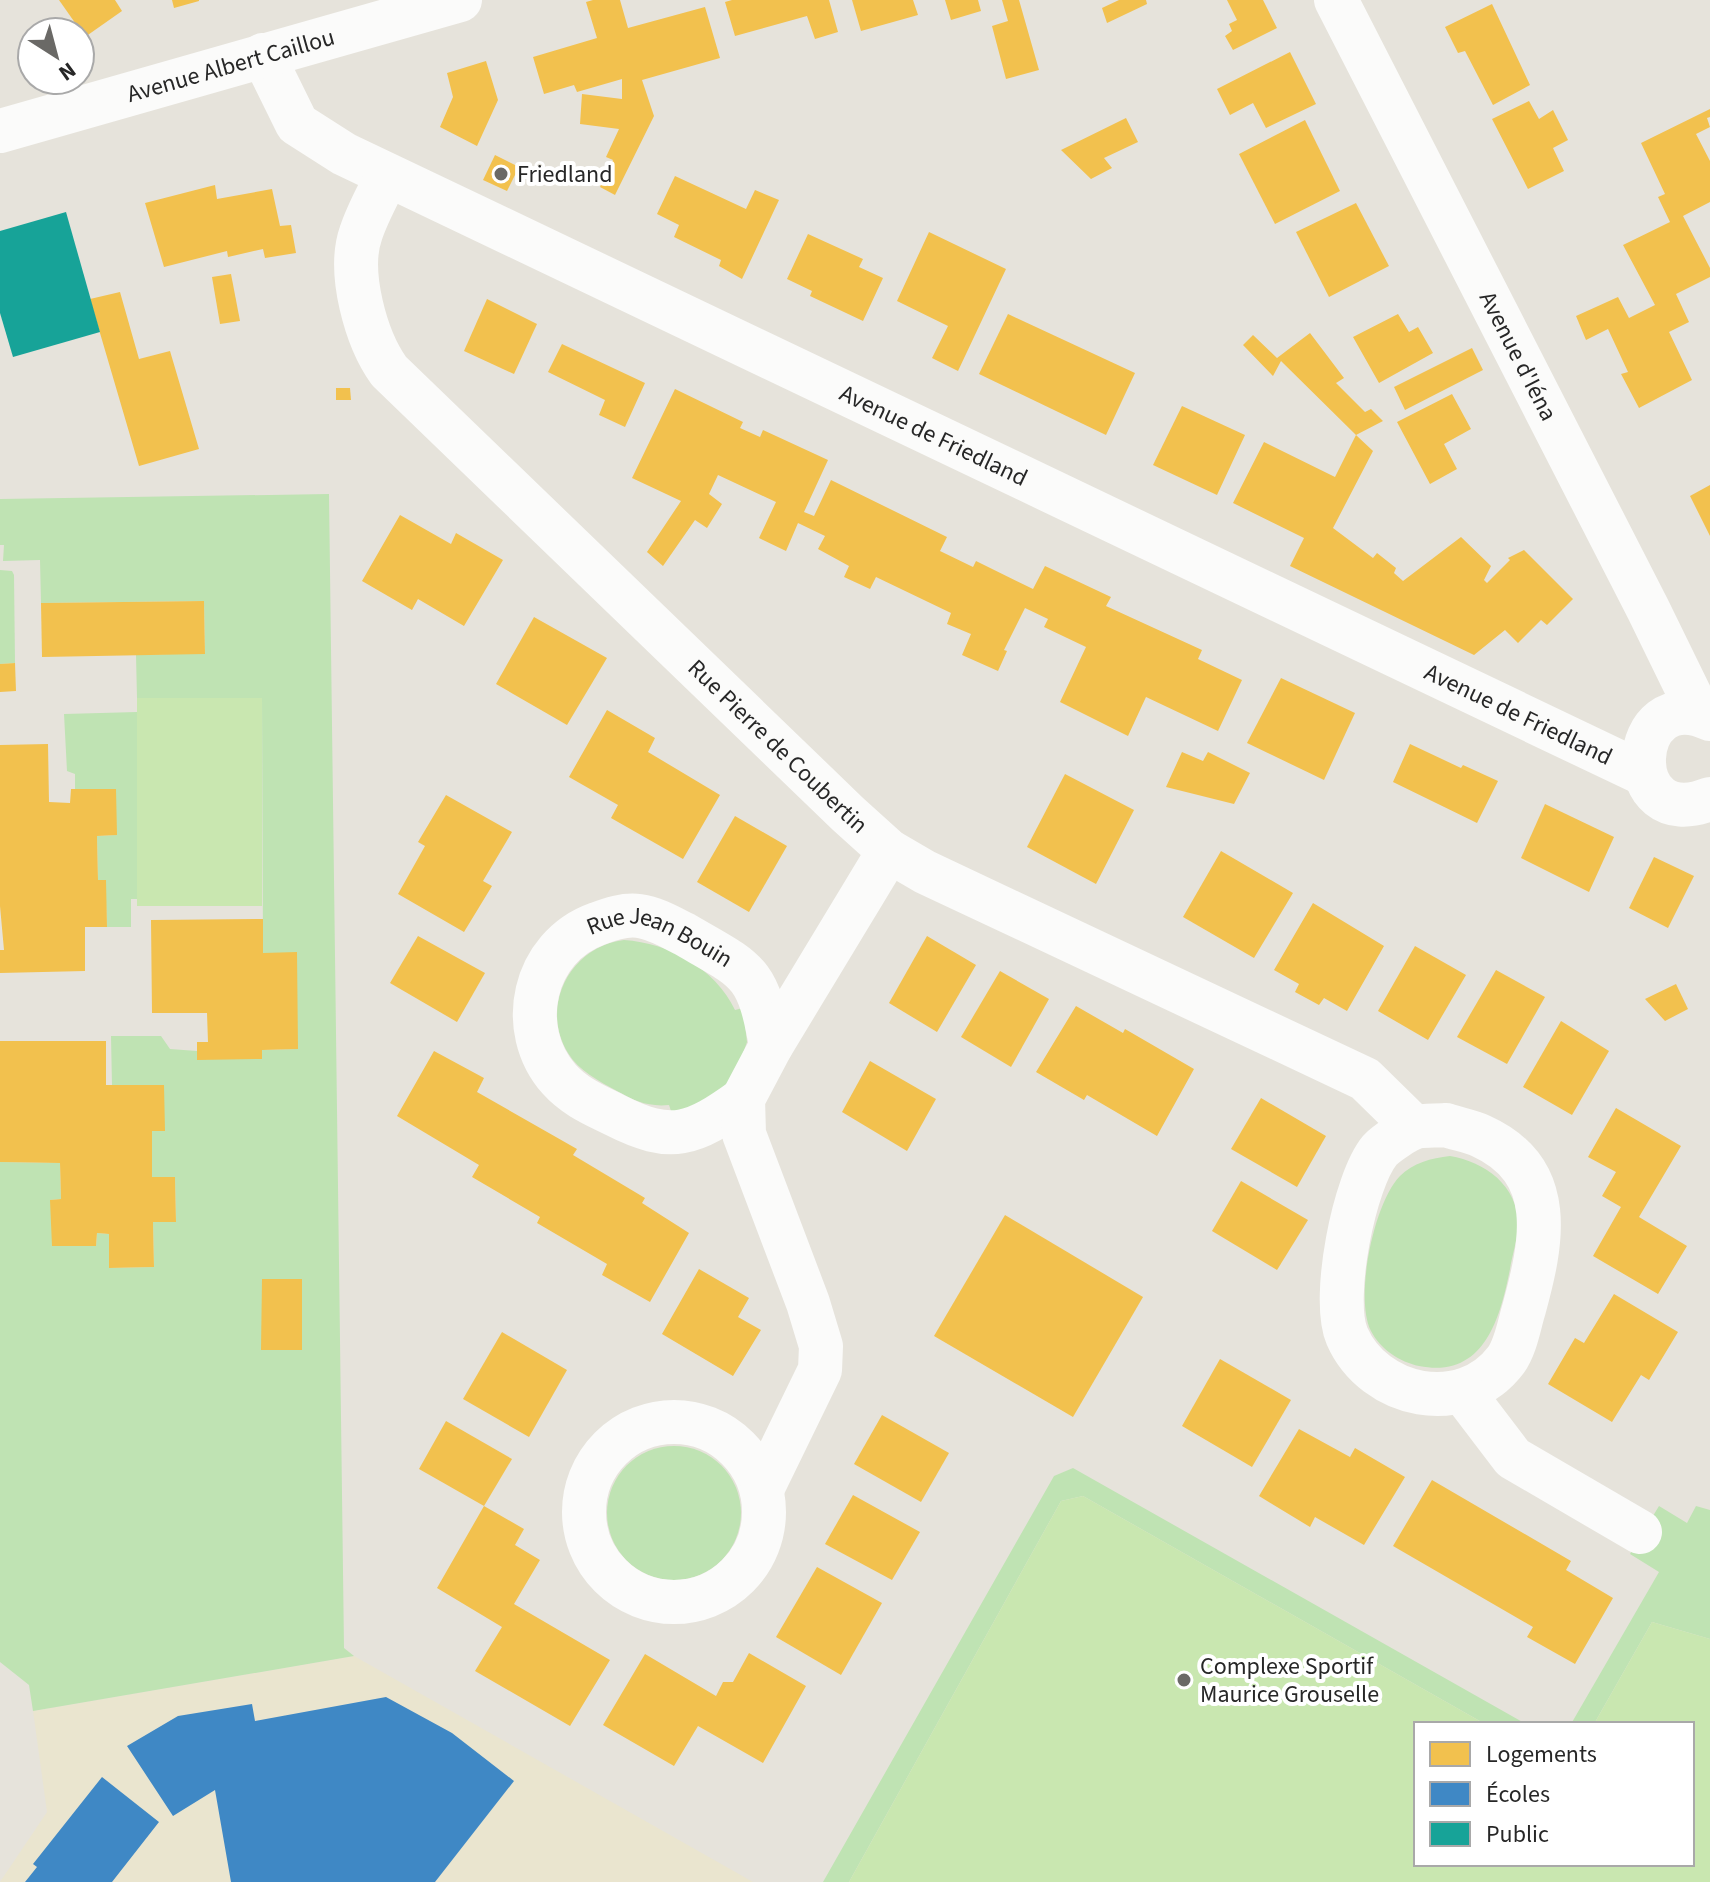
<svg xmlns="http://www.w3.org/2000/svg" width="1710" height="1882" font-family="'Source Sans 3',sans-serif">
  <rect width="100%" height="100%" fill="#e6e3db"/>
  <path fill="#eae5cf" d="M354,1656L753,1882H0L47,1812L33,1711Z"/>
  <g fill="#bfe3b3">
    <path d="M329,494L344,1648L354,1656L33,1711L29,1685L0,1662V1162L60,1163L61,1199L50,1200L96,1246L97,1233L109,1234V1268L154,1267L153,1222H176L175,1177H152V1131H165L112,1086L111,1036H161L170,1049L197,1051V1059H262V1050L297,1049V953H263L262,698H137L136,655L205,653L204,601L41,603L40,560L3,561L4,545H0V499Z"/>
    <path d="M0,570L12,571L14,575L15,663L0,664Z"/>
    <path d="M137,712L138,899H131V927H107L105,880H98L97,836L116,835V790L75,789V774L67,771L64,714Z"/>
    <path d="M624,940C669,943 715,968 735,1010L743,1008L747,1042L736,1073L716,1097L672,1114L669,1105C648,1107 635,1101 617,1091C599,1081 579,1071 568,1053C539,1006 571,946 624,940Z"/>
    <path d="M1450,1156C1486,1162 1520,1187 1518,1228C1517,1241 1512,1256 1510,1269C1500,1319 1484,1379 1419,1366C1400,1362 1380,1349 1371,1331C1354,1298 1374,1202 1400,1176C1413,1163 1431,1158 1450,1156Z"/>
    <circle cx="674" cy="1513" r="67"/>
    <path d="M1073,1468L1526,1724H1485L1083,1496L1061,1501L849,1882H823L1054,1476Z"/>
    <path d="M1659,1506L1687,1523L1696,1506L1710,1510V1639L1652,1622L1594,1724H1571L1659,1572L1630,1554Z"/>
  </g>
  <g fill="#c9e7b0">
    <rect x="137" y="698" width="125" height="208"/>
    <path d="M1083,1496L1485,1724H1416V1864H1692V1724H1594L1652,1622L1710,1639V1882H849L1061,1501Z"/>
  </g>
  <g fill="#f2c14e">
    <path d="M59,0H115L122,11L85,37Z"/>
    <path d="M172,0H199V1L174,8Z"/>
    <path d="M593,0H620L628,28L705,7L720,58L642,80L654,116L615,195L600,187L613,160L606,157L619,129L580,124L582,94L622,99V79L577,92L574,85L544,94L533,57L597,38L586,2Z"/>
    <path d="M732,0H829L838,32L815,39L807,16L735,36L725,2Z"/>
    <path d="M852,0H913L918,15L861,31Z"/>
    <path d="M945,0H978L981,11L951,20Z"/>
    <path d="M1002,0H1019L1039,70L1006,79L992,26L1008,21Z"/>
    <path d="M1119,0H1146L1147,4L1107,23L1102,8Z"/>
    <path d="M1227,0H1263L1277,28L1233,50L1225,36L1232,31L1229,24L1237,20Z"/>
    <path d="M1492,4L1530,85L1493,105L1465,51L1458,53L1445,27Z"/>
    <path d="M1290,52L1316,104L1266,128L1253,103L1230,115L1217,89Z"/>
    <path d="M486,61L498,100L477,146L440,127L453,97L447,73Z"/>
    <path d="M1529,101L1539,119L1553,110L1568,140L1553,148L1564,171L1528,189L1492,119Z"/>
    <path d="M1710,109V117L1707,118L1710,127L1696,134L1710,161V202L1683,216L1710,268V277L1676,294L1689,322L1669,332L1692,380L1639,408L1621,374L1628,372L1608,329L1586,340L1576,316L1618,297L1629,318L1655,305L1623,245L1670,222L1658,197L1665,194L1641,143Z"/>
    <path d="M1126,118L1138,142L1104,158L1112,168L1091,179L1061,150Z"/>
    <path d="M1305,120L1340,191L1275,224L1239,154Z"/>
    <path d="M495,155L519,167L507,191L483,180Z"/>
    <path d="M675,176L746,209L755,190L779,200L742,279L719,266L721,260L674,237L679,225L657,214Z"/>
    <path d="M215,185L217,199L272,189L280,226L291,225L296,253L265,258L263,249L228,257L227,251L164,267L145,203Z"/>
    <path d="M1356,203L1389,266L1329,297L1296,232Z"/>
    <path d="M929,232L1006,269L958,371L932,358L948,326L897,301Z"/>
    <path d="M808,234L863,259L859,267L883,278L863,321L810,296L812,291L787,279Z"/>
    <path d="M231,274L240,321L220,324L212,277Z"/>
    <path d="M120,292L139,359L170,351L199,449L139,466L90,299Z"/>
    <path d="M487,299L537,324L514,374L464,351Z"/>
    <path d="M1008,314L1135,373L1106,435L979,374Z"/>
    <path d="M1398,314L1409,332L1418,327L1433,353L1379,383L1353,337Z"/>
    <path d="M1310,333L1344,378L1336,383L1365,412L1371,409L1383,421L1356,435L1281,361L1273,376L1243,345L1253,335L1277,358Z"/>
    <path d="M562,344L645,383L625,427L599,415L605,400L548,372Z"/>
    <path d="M1472,348L1483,370L1405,410L1394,387Z"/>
    <path d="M336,388H350L351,400H336Z"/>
    <path d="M675,389L743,422L740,428L760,437L763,430L828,460L804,512L814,516L831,480L947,537L940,551L973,567L976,561L1033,589L1045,566L1111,597L1106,606L1202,650L1198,659L1242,680L1218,731L1146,697L1128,736L1060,702L1086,647L1044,627L1048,619L1025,608L1004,650L1007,651L998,671L962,655L971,634L947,624L951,613L876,577L870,589L844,577L849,566L818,549L825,536L798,523L786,551L759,538L776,502L718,475L709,494L722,504L707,528L695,520L663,566L647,552L681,501L632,478Z"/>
    <path d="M1452,394L1471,429L1444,444L1457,469L1430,484L1397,422Z"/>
    <path d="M1182,406L1245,435L1217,495L1153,465Z"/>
    <path d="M1356,435L1373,451L1333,528L1373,558L1377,553L1396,568L1394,573L1403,581L1461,537L1491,566L1484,580L1487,583L1510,560L1508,558L1524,550L1573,599L1547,625L1541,620L1518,643L1505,630L1474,655L1290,566L1304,538L1233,503L1264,442L1335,477Z"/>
    <path d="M1710,485V536L1690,496Z"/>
    <path d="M400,515L451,544L456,533L503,560L464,626L418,599L412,610L362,581Z"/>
    <path d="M204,601L205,654L42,657L41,603Z"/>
    <path d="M534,617L607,658L567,725L496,684Z"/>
    <path d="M15,663L16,691L0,692V664Z"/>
    <path d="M1281,678L1355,713L1324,780L1247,743Z"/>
    <path d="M607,710L655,738L648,752L720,795L683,859L611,818L618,805L569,777Z"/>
    <path d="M48,744L49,802L70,803L71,789H116L117,835L97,836L98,880H106L107,927H85V971L0,973V950H4L0,906V745Z"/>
    <path d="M1410,744L1461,768L1463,765L1498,781L1477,823L1393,782Z"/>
    <path d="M1182,752L1203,761L1208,752L1250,773L1234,804L1166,787Z"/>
    <path d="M1065,774L1134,810L1096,884L1027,847Z"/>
    <path d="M446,795L512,832L483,881L492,886L464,932L398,894L425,846L418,842Z"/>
    <path d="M1545,804L1614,837L1589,892L1521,858Z"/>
    <path d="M735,816L787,846L749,912L697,882Z"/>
    <path d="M1221,851L1293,893L1254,958L1183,917Z"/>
    <path d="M1654,857L1694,876L1668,928L1629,908Z"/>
    <path d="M1313,903L1384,946L1347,1011L1324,998L1319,1005L1295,992L1299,984L1274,970Z"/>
    <path d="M263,919V953L297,952L298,1049L262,1050V1059L197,1060V1042H208L207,1013H152L151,920Z"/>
    <path d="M418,936L485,973L457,1022L390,983Z"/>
    <path d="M927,936L976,965L937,1032L889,1003Z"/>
    <path d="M1415,946L1466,975L1428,1040L1378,1011Z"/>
    <path d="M1496,970L1545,997L1507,1064L1457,1037Z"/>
    <path d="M1000,971L1049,999L1011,1067L961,1037Z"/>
    <path d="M1676,984L1688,1009L1665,1021L1645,999Z"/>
    <path d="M1076,1006L1123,1033L1125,1029L1194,1069L1157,1136L1087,1095L1084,1100L1036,1072Z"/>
    <path d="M1561,1021L1609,1051L1572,1115L1523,1087Z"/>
    <path d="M0,1041H106V1085H164L165,1131H152V1177H175L176,1222H153L154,1267L109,1268V1234L97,1233L96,1246H52L50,1200L61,1199L60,1163L0,1162Z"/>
    <path d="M434,1051L484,1078L477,1092L577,1149L573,1155L645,1198L642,1203L689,1233L650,1302L602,1275L607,1264L537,1223L540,1217L472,1177L479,1165L397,1116Z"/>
    <path d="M870,1061L936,1099L907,1151L842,1112Z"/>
    <path d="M1261,1098L1326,1136L1297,1187L1231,1149Z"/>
    <path d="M1616,1108L1681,1146L1639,1217L1687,1246L1658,1294L1593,1256L1621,1207L1602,1196L1616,1172L1588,1157Z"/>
    <path d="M1241,1181L1308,1220L1277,1270L1212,1231Z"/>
    <path d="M1005,1215L1143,1297L1073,1417L934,1336Z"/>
    <path d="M699,1269L749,1298L738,1317L761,1330L733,1376L662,1334Z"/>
    <path d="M262,1279H302V1350H261Z"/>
    <path d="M1614,1294L1678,1332L1649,1380L1641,1375L1612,1422L1548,1384L1575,1338L1584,1343Z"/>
    <path d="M502,1332L567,1370L529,1437L463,1399Z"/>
    <path d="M1220,1359L1291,1400L1252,1467L1182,1426Z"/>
    <path d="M882,1415L949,1453L921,1502L854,1464Z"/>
    <path d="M446,1421L512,1459L484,1506L419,1469Z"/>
    <path d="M1299,1429L1350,1457L1355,1448L1405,1477L1364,1545L1315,1517L1310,1527L1259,1496Z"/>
    <path d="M1432,1480L1571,1561L1566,1570L1613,1598L1575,1664L1527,1637L1533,1627L1393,1546Z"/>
    <path d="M853,1495L920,1532L892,1580L825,1544Z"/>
    <path d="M484,1506L524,1529L515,1545L540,1560L514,1604L610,1660L570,1726L475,1671L502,1627L437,1588Z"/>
    <path d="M817,1567L882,1603L841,1675L776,1637Z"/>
    <path d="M749,1653L806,1686L763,1763L698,1726L674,1766L603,1725L645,1654L716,1696L723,1682H733Z"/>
  </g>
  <g fill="#3f88c5">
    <path d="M386,1697L452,1733L514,1781L435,1882H231L215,1790L173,1816L127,1746L178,1716L252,1704L255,1721Z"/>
    <path d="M102,1777L159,1822L112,1882H25L37,1867L33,1864Z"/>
  </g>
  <path fill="#17a398" d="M66,212L100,332L13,357L0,313V231Z"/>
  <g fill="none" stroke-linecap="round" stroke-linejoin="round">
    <g stroke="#fbfbfa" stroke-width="44">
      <path id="s1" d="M1336,0L1648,609L1691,697L1694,713"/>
      <path id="s2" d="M263,55L297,124L344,154L1644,774"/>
      <path id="s3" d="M0,131L460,0"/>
      <path id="s4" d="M387,176C378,195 367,214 361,233C347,272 366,339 389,371L848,814L889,851L925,872L1365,1079L1414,1127"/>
      <path d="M1710,719C1626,680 1618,836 1710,799"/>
      <path id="s5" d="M743,1099C693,1135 672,1144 615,1115C595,1105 575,1097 559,1079C515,1029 533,947 597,924C610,919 625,914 639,916C655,918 670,927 684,934C748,971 758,970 771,1046"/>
      <path d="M1446,1125C1457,1129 1470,1131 1481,1136C1558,1171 1542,1243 1524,1309C1519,1325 1516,1346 1506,1360C1463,1417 1374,1398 1347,1336C1331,1299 1354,1181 1380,1150C1387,1143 1406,1130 1416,1127C1425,1125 1436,1126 1446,1125Z"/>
      <path d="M1462,1391L1513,1458L1640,1532"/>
      <circle cx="674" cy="1512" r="90"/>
      <path d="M762,1489L820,1370L821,1346L808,1303L744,1134L743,1099L771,1046L889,851"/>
    </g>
  </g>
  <g fill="#6a6966" stroke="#fff" stroke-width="3">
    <circle cx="501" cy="174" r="8"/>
    <circle cx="1184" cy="1680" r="8"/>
  </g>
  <g text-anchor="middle" stroke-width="8" stroke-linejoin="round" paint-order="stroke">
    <g font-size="24" fill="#272727" stroke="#fff">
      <text dy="8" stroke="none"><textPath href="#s3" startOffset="240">Avenue Albert Caillou</textPath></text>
      <text dy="8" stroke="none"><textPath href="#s1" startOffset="400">Avenue d'Iéna</textPath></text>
      <text dy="8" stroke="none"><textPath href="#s2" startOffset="786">Avenue de Friedland</textPath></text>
      <text dy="8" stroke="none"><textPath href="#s2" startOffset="1434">Avenue de Friedland</textPath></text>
      <text dy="8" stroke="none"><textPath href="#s4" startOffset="748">Rue Pierre de Coubertin</textPath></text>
      <text dy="8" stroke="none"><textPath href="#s5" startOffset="462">Rue Jean Bouin</textPath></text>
    </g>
    <g font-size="24" fill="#272727" stroke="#fff" text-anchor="start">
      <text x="517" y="182">Friedland</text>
      <text x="1200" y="1674">Complexe Sportif<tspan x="1200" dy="28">Maurice Grouselle</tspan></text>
    </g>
  </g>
  <rect x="1414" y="1722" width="280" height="144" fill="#ffffff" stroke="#a9a9a9" stroke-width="2"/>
  <rect x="1430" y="1742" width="40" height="24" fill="#f2c14e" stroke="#a9a9a9" stroke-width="2"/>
  <text x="1486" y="1762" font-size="24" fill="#272727">Logements</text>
  <rect x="1430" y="1782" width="40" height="24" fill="#3f88c5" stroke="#a9a9a9" stroke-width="2"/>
  <text x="1486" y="1802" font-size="24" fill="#272727">Écoles</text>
  <rect x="1430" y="1822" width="40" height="24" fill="#17a398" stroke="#a9a9a9" stroke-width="2"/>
  <text x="1486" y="1842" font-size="24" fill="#272727">Public</text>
  <g transform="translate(56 56) rotate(144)"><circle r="38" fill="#ffffff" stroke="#a9a9a9" stroke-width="2"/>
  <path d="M0-6L14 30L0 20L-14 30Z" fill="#6a6966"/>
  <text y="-12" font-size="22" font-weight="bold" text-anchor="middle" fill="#272727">N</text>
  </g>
</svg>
